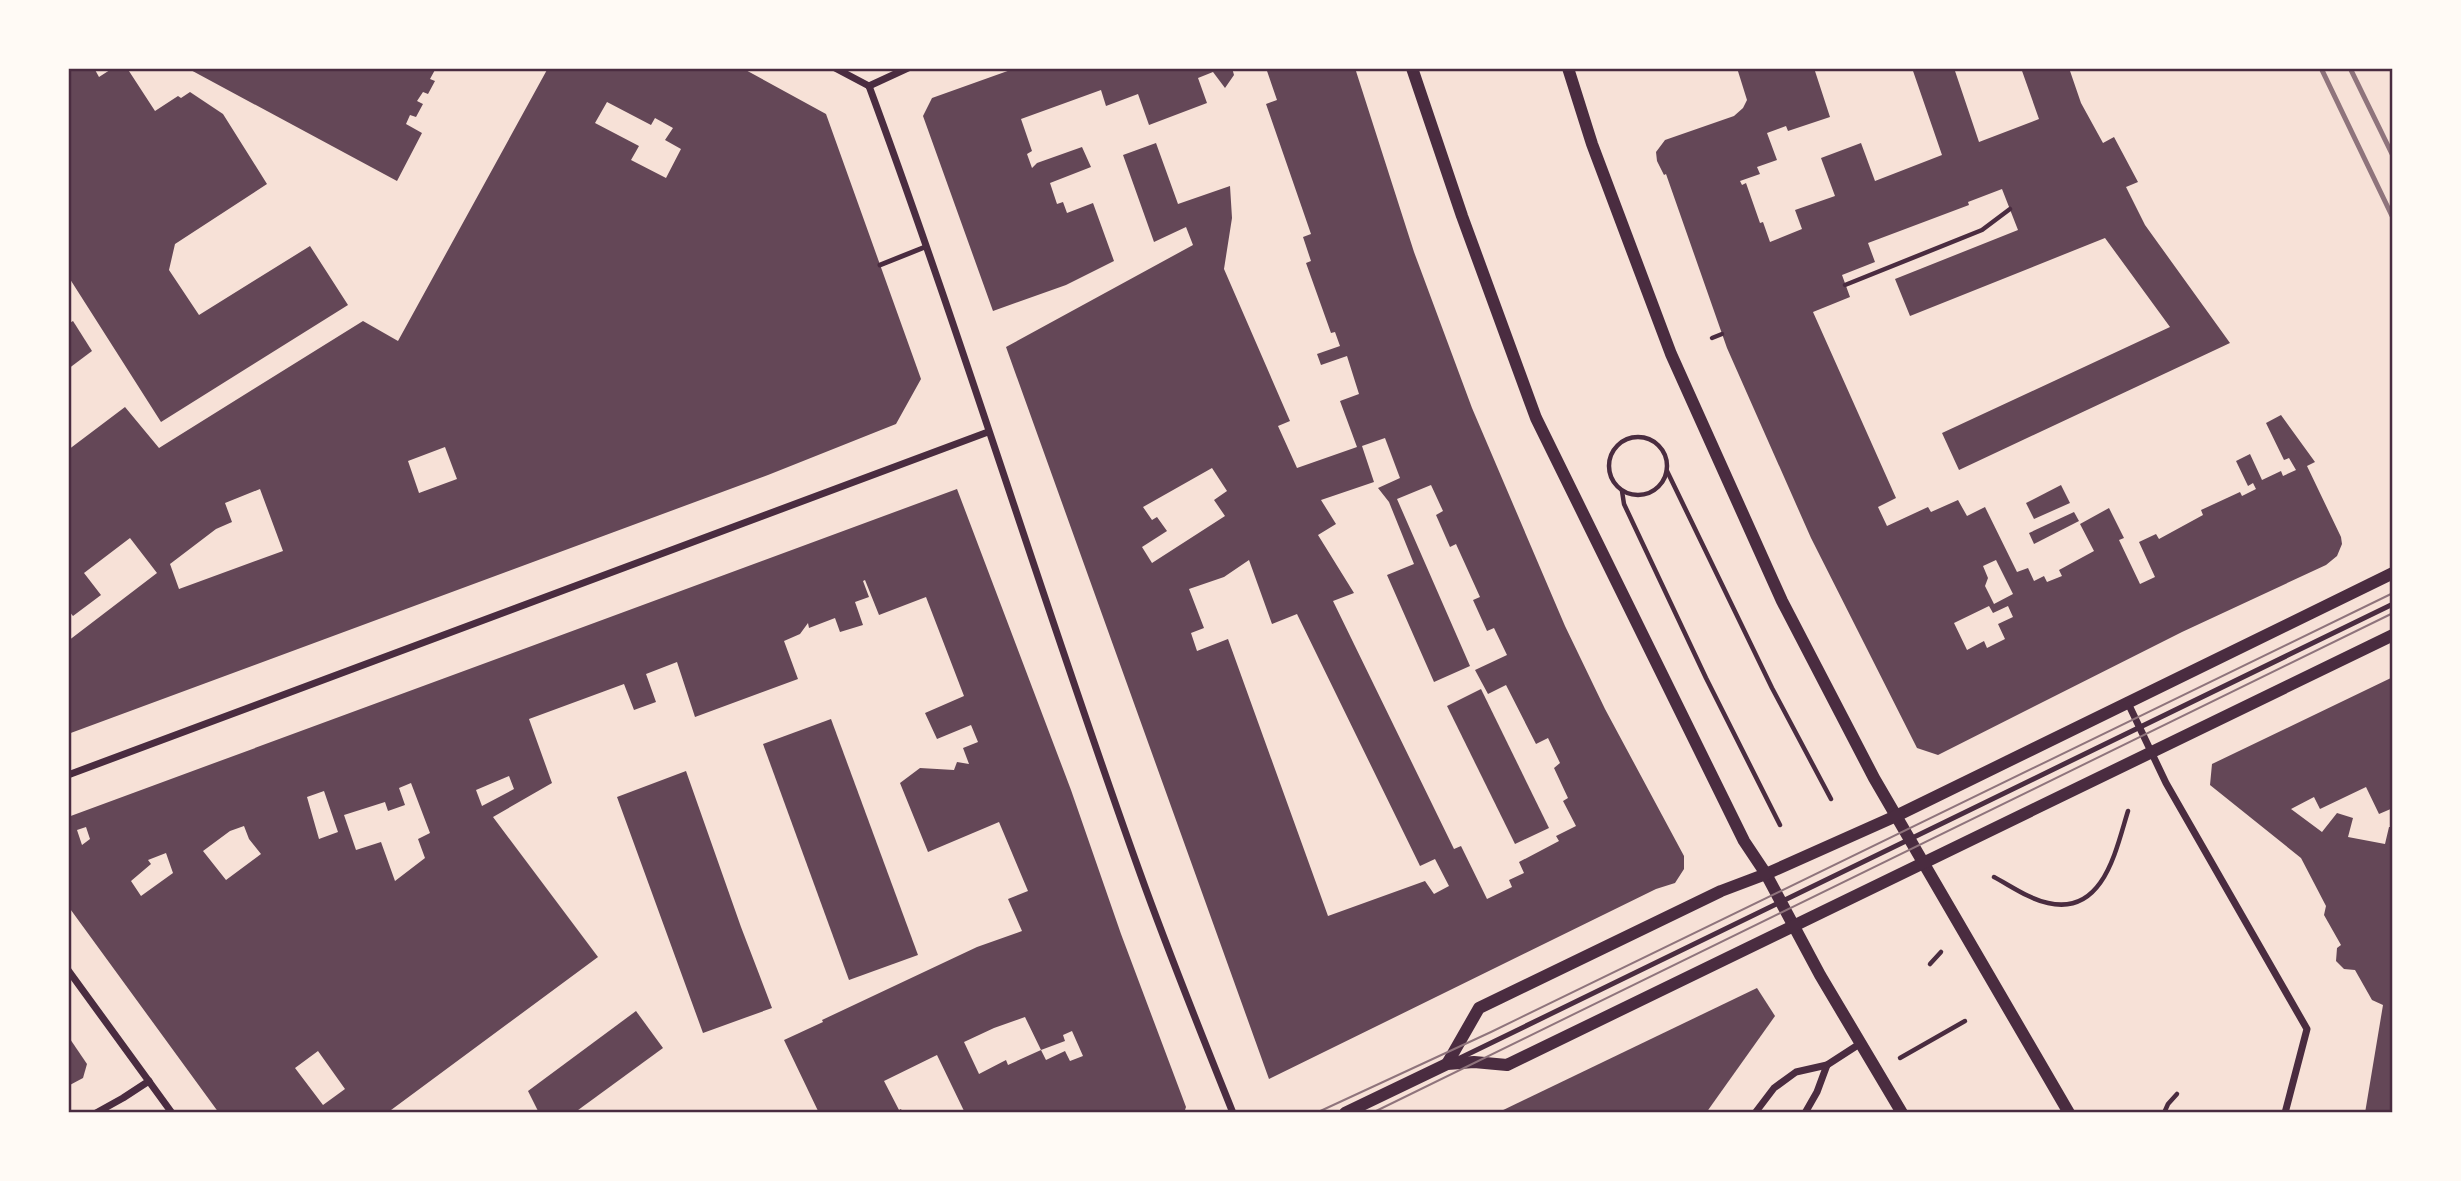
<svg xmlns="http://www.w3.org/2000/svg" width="2461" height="1181" font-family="'Public Sans',sans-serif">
  <rect width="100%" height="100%" fill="#f7e1d7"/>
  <g fill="#644757" fill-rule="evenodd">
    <path d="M68,68H94L99,77L113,68H127L155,111L178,96L181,98L190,92L223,114L267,184L175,244L169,270L199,315L310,246L348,305L161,422L68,276Z"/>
    <path d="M187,68H436L430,79L435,81L428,94L423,92L417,101L423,104L416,117L410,115L406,124L422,133L397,181Z"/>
    <path d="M548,68H742L826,114L921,379L896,424L768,475L68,734V641L157,573L130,538L84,573L101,595L73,616L68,610V450L125,407L159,448L363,321L398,341ZM607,102L651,125L655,118L673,128L665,140L681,149L666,178L631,160L639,146L595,123ZM445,447L457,479L419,493L408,461ZM260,489L283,551L179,589L170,564L216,529L232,522L225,503Z"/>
    <path d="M1016,68H1232L1234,75L1225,88L1213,72L1198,78L1207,103L1149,125L1138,94L1106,106L1101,90L1021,119L1032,151L1027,154L1032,168L1037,163L1082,147L1091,167L1050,183L1057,204L1063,202L1067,213L1093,203L1114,261L1066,285L993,311L923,116L932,98Z"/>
    <path d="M1266,68H1355L1414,252L1472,408L1565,626L1605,709L1684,856V869L1675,883L1656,889L1269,1079L1006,347L1193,245L1186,227L1154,242L1123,155L1156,143L1178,204L1230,186L1232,218L1224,269L1290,421L1278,426L1297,468L1357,447L1340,401L1359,394L1347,356L1321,365L1317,354L1340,346L1335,332L1331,333L1306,263L1311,261L1303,237L1311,234L1266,104L1277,100ZM1385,438L1400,478L1378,488L1389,502L1414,564L1387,575L1434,682L1470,666L1397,499L1431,485L1443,511L1436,515L1450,547L1456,544L1480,597L1473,600L1487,631L1494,628L1507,655L1475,670L1488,694L1506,685L1536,744L1548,738L1560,763L1554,768L1568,798L1563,801L1576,826L1556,836L1559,841L1519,862L1524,873L1509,880L1512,887L1487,899L1461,846L1454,849L1333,601L1354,593L1318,535L1336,524L1321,500L1374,482L1362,446ZM1212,468L1227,491L1214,500L1225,516L1152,563L1142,547L1167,531L1157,517L1152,520L1143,507ZM1249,560L1272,624L1297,614L1420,866L1435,859L1449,886L1434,894L1425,881L1328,916L1228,639L1197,651L1191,633L1204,628L1189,589L1224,577Z"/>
    <path d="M1737,68H1814L1830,117L1788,131L1786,126L1767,133L1777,160L1757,167L1760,174L1740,181L1742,185L1746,183L1760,223L1763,222L1770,242L1802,229L1795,210L1835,196L1821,158L1861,143L1875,181L1942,155L1912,68H1954L1979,142L2039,119L2021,68H2069L2081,103L2103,143L2114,137L2138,182L2126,187L2145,225L2230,343L1959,470L1942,433L2170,327L2105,238L1910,316L1895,279L2018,230L2002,189L1968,202L1969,205L1868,243L1875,262L1842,275L1850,297L1813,312L1896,498L1878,507L1887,526L1928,507L1931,512L1958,500L1967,516L1985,507L2017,572L2028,568L2034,581L2044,576L2047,582L2062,576L2059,570L2094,551L2080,524L2109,508L2124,538L2119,540L2140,584L2155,577L2139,542L2156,534L2159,539L2203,515L2201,510L2240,492L2242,496L2256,489L2253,483L2248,486L2236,461L2250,454L2262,480L2281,471L2283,476L2296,470L2289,458L2284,460L2266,423L2281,415L2315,462L2307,466L2341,537L2342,544L2337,556L2326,565L2182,632L1938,755L1917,748L1811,538L1727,348L1666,174L1664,175L1657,161L1656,152L1665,140L1734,116L1743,108L1747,100ZM1996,560L2013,594L1994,604L1985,586L1988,578L1983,566ZM1989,606L1993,613L2008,606L2013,617L1998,624L2005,639L1987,648L1984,641L1967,650L1954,623Z"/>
    <path d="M73,321L92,351L68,369V324Z"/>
    <path d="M2061,485L2070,503L2034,519L2026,503Z"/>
    <path d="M957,489L1071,790L1121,934L1186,1107L1184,1113H965L937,1055L884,1081L899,1110L901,1109L903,1113H819L784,1040L823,1022L822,1020L977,947L1022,931L1008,899L1028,891L999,822L928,852L900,783L920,768L954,770L957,762L969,764L963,748L978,742L971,725L937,739L925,713L964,696L926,597L879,615L865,580L863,581L869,597L855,602L863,625L840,632L835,618L809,628L808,623L800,634L784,641L798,679L695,717L677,662L646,674L656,702L634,710L624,684L529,719L552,783L493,817L598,957L387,1113H219L68,906V817ZM509,776L514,789L482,806L476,790ZM411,783L430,833L418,839L425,858L395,881L381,842L356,850L344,815L385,802L388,811L405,805L399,788ZM324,791L338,832L319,839L307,797ZM244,826L249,839L261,854L226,880L203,851L230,831ZM86,827L90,839L82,845L77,830ZM166,853L173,873L141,896L131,881L151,864L148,860ZM1025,1017L1041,1050L1065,1041L1063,1035L1072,1031L1083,1056L1070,1061L1065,1051L1046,1060L1041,1050L1008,1065L1006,1060L979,1074L964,1042L994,1028ZM318,1051L345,1089L323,1105L295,1068Z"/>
    <path d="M2074,512L2079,521L2034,544L2029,533Z"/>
    <path d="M2393,677V808L2379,814L2366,787L2320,809L2314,797L2291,809L2322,832L2337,813L2353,818L2348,837L2385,844L2389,827H2393V1113H2365L2383,1005L2372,1000L2355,970L2344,969L2336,961L2337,948L2341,945L2324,915L2326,906L2301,858L2210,785L2212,764Z"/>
    <path d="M1481,689L1549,828L1515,844L1447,706Z"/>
    <path d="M831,719L918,955L849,980L763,744Z"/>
    <path d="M686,771L741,927L772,1008L703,1033L617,797Z"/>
    <path d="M1757,988L1775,1016L1706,1113H1497Z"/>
    <path d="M636,1011L663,1048L574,1113H539L528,1091Z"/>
    <path d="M68,1036L87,1064L83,1078L68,1086Z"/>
  </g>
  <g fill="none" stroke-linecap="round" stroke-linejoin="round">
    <g stroke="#4a2c40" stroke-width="4.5">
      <path d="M1845,285L1982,230L2010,209"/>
      <path d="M1712,338L1722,334"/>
      <circle cx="1638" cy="466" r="29"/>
      <path d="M1667,471L1772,688L1831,799"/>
      <path d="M1622,491L1624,504L1706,678L1780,825"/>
      <path d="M1994,877C2011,886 2029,899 2048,903C2104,916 2116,849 2128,811"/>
      <path d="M1930,964L1941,952"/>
      <path d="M1900,1058L1965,1021"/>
      <path d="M2164,1113L2168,1104L2177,1094"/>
    </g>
    <g stroke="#4a2c40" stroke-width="5">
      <path d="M880,265L925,247"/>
      <path d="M1458,1059L2393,604"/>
    </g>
    <g stroke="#4a2c40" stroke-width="7">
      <path d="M835,68L869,86"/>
      <path d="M869,86C965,346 1046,612 1140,873C1169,954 1201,1033 1233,1113"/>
      <path d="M869,86L908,68"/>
      <path d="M2127,701L2166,783L2307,1029L2285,1113"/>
      <path d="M68,775L988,432"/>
      <path d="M68,970L172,1113"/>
      <path d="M96,1113L123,1098L149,1081"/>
      <path d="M1755,1113L1774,1088L1796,1072L1827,1065L1861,1043"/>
      <path d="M1805,1113L1817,1092L1827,1065"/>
    </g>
    <g stroke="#4a2c40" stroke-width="12">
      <path d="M1412,68L1462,216L1536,418L1744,841L1766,874L1820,975L1902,1113"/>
      <path d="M1568,68L1592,144L1671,354L1782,601L1874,778L2069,1113"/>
      <path d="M1447,1064L1479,1008L1721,891L1766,874L1896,816L2393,573"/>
      <path d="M1345,1113L1447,1064L1474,1062L1507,1065L2393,635"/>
    </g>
    <g stroke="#8f747c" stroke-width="2">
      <path d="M1316,1113L1491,1032L2393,593"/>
      <path d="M1372,1113L2393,613"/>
    </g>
    <g stroke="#8f747c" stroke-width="5">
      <path d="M2321,68L2393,218"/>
      <path d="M2350,68L2393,156"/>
    </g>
  </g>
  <rect width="2461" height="1181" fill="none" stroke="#fffaf5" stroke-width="140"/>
  <rect x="70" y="70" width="2321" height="1041" fill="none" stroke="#4a2c40" stroke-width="2.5"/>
</svg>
